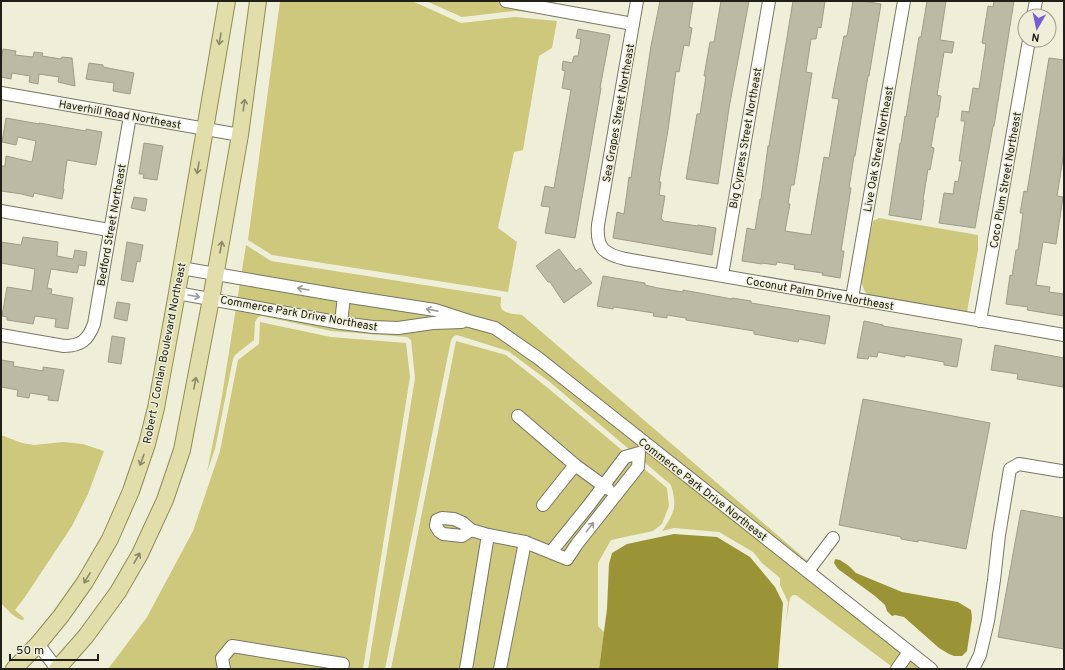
<svg xmlns="http://www.w3.org/2000/svg" width="1065" height="670" font-family="Overpass,sans-serif">
  <rect width="100%" height="100%" fill="#efefd9"/>
  <g fill="#cdc87c">
    <path d="M280,1H412L461,23L515,17L557,21L552,48L539,56L523,150L514,152L498,228L517,242L508,292L272,255L248,240Z"/>
    <path d="M426,1H555L553,15L515,11L462,17Z"/>
    <path d="M879,218L978,235V250L967,312L959,313L870,297L864,290L861,280L873,221Z"/>
    <path d="M246,245L271,261L501,297C501,300 500,304 501,307C502,314 517,314 522,315L933,669H895L796,595H793L790,598L786,622L788,602L780,585V578L762,563L753,552L719,532L674,528L662,531C666,526 674,513 674,507C675,502 673,488 670,484L551,383L508,351L457,335L454,336L451,340L385,669H368L415,378L411,340L407,337L331,331L262,316L258,317L255,322L254,340L235,355L233,359L215,449L207,472L221,402Z"/>
    <path d="M260,322L331,337L406,343L410,377L363,669H108L147,617L193,531L220,451L238,360L259,344Z"/>
    <path d="M456,341L506,355L548,388L667,488L669,506L662,524L653,531L611,540L598,563V626L604,632L599,669H391Z"/>
    <path d="M1,435L22,443L34,445L63,442L83,444L104,451L88,494L72,526L25,597L15,610L24,618L23,620C15,619 7,609 1,603Z"/>
  </g>
  <g fill="#9a9436">
    <path d="M674,534L717,537L750,557L775,587L783,603L778,669H599L607,609L609,564L612,553L627,544Z"/>
    <path d="M835,559L840,560L849,566L856,573L902,592L958,602L971,610L972,618L967,651L962,656H954L949,654L939,648L904,617L895,615L892,616L887,611L885,605L875,596L838,569L834,563Z"/>
  </g>
  <g fill="#bbbaa5" stroke="#9e9d89">
    <path d="M660,1H693L689,27L692,28L689,46L684,45L679,72L676,71L668,130L659,182H661L659,195L665,196L661,219L663,220V221L698,226V225L716,228L712,255L613,238L617,212L624,214L629,177L631,178L651,46Z"/>
    <path d="M721,1H749L729,108L718,184L686,179L697,114H700L706,76H704L710,42H714Z"/>
    <path d="M793,1H825L821,28L818,27L816,39H811L806,72L812,73L794,185H791L788,204H790L785,231L811,235L824,157L829,158L839,99L832,98L844,36H847L853,1H862L881,4L869,76H868L855,156H854L849,188H851L841,251H844L840,278L822,275L823,273L794,269L795,265L777,262L776,265L762,263V264L742,261L747,228L755,230L760,199H761L768,146H769Z"/>
    <path d="M927,1H946L940,40L954,42L952,53L944,52L937,95L941,96L938,117H936L931,147L934,148L930,170L928,169L923,200H924L921,220L889,215L900,143H901L905,116L906,117L919,37H921Z"/>
    <path d="M994,1H1014L994,126H993L975,228L939,223L944,193L953,194L955,181L958,182L962,161H959L965,121H961L962,111L969,112L973,88L979,89L986,44L982,43L988,6L993,7Z"/>
    <path d="M578,29L610,35L600,88H601L575,238L545,233L550,207L541,206L545,186L554,188L571,90L562,88L565,71L562,70L563,61L572,63L574,56H578L581,39L576,38Z"/>
    <path d="M3,49L16,51L15,55L33,57L34,52L43,53L42,56L61,59L62,57L72,58L75,86L58,82L59,77L39,74L38,84L29,82L30,76L12,73L11,79L1,77V60Z"/>
    <path d="M1049,58L1064,60V152L1057,196L1063,197L1056,244L1043,242L1036,285L1050,287L1049,292L1064,294V316L1027,310L1028,307L1006,304L1010,275L1012,276L1016,250H1018L1023,213H1020L1024,191L1027,192Z"/>
    <path d="M89,63L103,65V67L134,73L130,94L113,91L114,83L86,79Z"/>
    <path d="M6,118L39,124V123L86,131V129L102,132L96,165L67,160L63,189H64L62,199L34,193L33,197L22,194L1,191V166H5L6,156L32,162L36,141L18,137L16,145L2,142Z"/>
    <path d="M144,143L163,146L157,180L143,178L144,174H139Z"/>
    <path d="M134,197L147,199L145,211L131,208Z"/>
    <path d="M23,237L58,242L57,256L73,259L75,250L87,252L85,266L79,265L77,273L51,269L47,288L52,289L51,294L73,298L68,329L55,327L56,319L35,316L33,324L7,320V317L2,316L7,287L32,291L35,269L1,263V242L21,245Z"/>
    <path d="M127,242L143,245L140,262L137,261L133,282L121,280Z"/>
    <path d="M559,249L576,271L580,268L592,283L564,303L550,282H548L536,266Z"/>
    <path d="M603,276L645,283V285L658,288L683,292V290L732,299V298L751,301V303L830,316L825,344L799,339L798,342L754,334V331L686,320V318L667,315V318L653,316L654,313L614,307L613,309L597,306Z"/>
    <path d="M117,302L130,304L127,321L114,318Z"/>
    <path d="M864,321L883,325V326L962,339L957,367L944,365V362L905,355V357L878,352L877,357L869,356L868,359L857,358Z"/>
    <path d="M112,336L125,338L121,364L108,362Z"/>
    <path d="M995,345L1064,358V380L1063,387L1017,379L1018,374L991,370Z"/>
    <path d="M1,360L14,362L13,366L43,371V367L64,370L58,401L48,400L49,396L30,393L29,398L17,396L18,390L1,387Z"/>
    <path d="M863,399L990,423L966,549L918,540V542L901,539V537L839,525Z"/>
    <path d="M1021,510L1064,518V649L998,637Z"/>
  </g>
  <g fill="none" stroke-linecap="round" stroke-linejoin="round">
    <g stroke="#787763" stroke-width="14">
      <g id="minor">
        <path d="M506,1L633,24"/>
        <path d="M637,1L598,225C596,248 604,254 625,259L1064,335"/>
        <path d="M1033,16L1036,1"/>
        <path d="M1,93L240,135"/>
        <path d="M1,211L109,230"/>
        <path d="M181,268L344,296L435,310L469,321L495,328L538,358L931,669"/>
        <path d="M722,275L769,1"/>
        <path d="M177,293L341,323L373,327L398,328L433,323L462,322"/>
        <path d="M852,298L904,1"/>
        <path d="M980,321L1029,40"/>
        <path d="M341,323L344,296"/>
        <path d="M1,335L64,346C81,346 88,340 94,324L130,116"/>
        <path d="M518,416L575,465"/>
        <path d="M543,505L575,465L608,489"/>
        <path d="M471,530L462,536L443,534L439,531L436,526L437,520L442,518L454,519L463,523L471,530L488,535L525,542L567,559L577,544L638,467L639,453L625,457L589,505L551,552"/>
        <path d="M808,571L833,538"/>
        <path d="M38,644L57,669"/>
        <path d="M224,669L222,658L232,646L343,664L342,669"/>
        <path d="M466,669L488,535"/>
        <path d="M500,669L525,542"/>
        <path d="M897,669L909,652"/>
        <path d="M973,669L980,655L988,621L994,580L999,535L1010,469L1019,464L1061,471"/>
      </g>
    </g>
    <g stroke="#908d53" stroke-width="18">
      <g id="major">
        <path d="M14,669L38,644L61,616L85,582L110,539L131,491L147,444L156,408L177,293L227,1"/>
        <path d="M57,669L86,636L118,592L140,554L165,500L182,450L211,299L240,135L258,1"/>
      </g>
    </g>
    <use href="#minor" stroke="#fff" stroke-width="12"/>
    <use href="#major" stroke="#e1deab" stroke-width="16"/>
  </g>
  <defs><path id="oneway-shaft" d="M-6 0H5M1.5-3L5.5 0L1.5 3" fill="none" stroke-width="1.6" stroke-linecap="round" stroke-linejoin="round"/></defs>
  <g stroke="#8a8869">
    <use href="#oneway-shaft" transform="translate(220 39) rotate(99)"/>
    <use href="#oneway-shaft" transform="translate(244 105) rotate(-82)"/>
    <use href="#oneway-shaft" transform="translate(198 168) rotate(100)"/>
    <use href="#oneway-shaft" transform="translate(221 247) rotate(-80)"/>
    <use href="#oneway-shaft" transform="translate(195 383) rotate(-79)"/>
    <use href="#oneway-shaft" transform="translate(142 460) rotate(109)"/>
    <use href="#oneway-shaft" transform="translate(137 558) rotate(-60)"/>
    <use href="#oneway-shaft" transform="translate(87 578) rotate(121)"/>
  </g>
  <g stroke="#9b9b97">
    <use href="#oneway-shaft" transform="translate(303 289) rotate(-170)"/>
    <use href="#oneway-shaft" transform="translate(194 296) rotate(10)"/>
    <use href="#oneway-shaft" transform="translate(432 310) rotate(-169)"/>
    <use href="#oneway-shaft" transform="translate(590 527) rotate(-52)"/>
  </g>
  <g text-anchor="middle" stroke-width="3" stroke-linejoin="round" paint-order="stroke">
    <g font-size="11" fill="#202018" stroke="#efefd9">
      <text transform="translate(618 113) rotate(-80)" y="4">Sea Grapes Street Northeast</text>
      <text transform="translate(120 114) rotate(10)" y="4">Haverhill Road Northeast</text>
      <text transform="translate(745 138) rotate(-80)" y="4">Big Cypress Street Northeast</text>
      <text transform="translate(878 149) rotate(-80)" y="4">Live Oak Street Northeast</text>
      <text transform="translate(1005 180) rotate(-80)" y="4">Coco Plum Street Northeast</text>
      <text transform="translate(111 225) rotate(-80)" y="4">Bedford Street Northeast</text>
      <text transform="translate(820 293) rotate(10)" y="4">Coconut Palm Drive Northeast</text>
      <text transform="translate(299 313) rotate(10)" y="4">Commerce Park Drive Northeast</text>
      <text transform="translate(164 353) rotate(-79)" y="4">Robert J Conlan Boulevard Northeast</text>
      <text transform="translate(703 489) rotate(38)" y="4">Commerce Park Drive Northeast</text>
    </g>
  </g>
  <rect width="1065" height="670" fill="none" stroke="#202018" stroke-width="4"/>
  <g transform="translate(1037 28) rotate(189)"><circle r="19" fill="#efefd9" stroke="#9c9c8c"/>
  <path d="M0-3L7 15L0 10L-7 15Z" fill="#715fda"/>
  <text y="-6" font-size="11" font-weight="bold" text-anchor="middle" fill="#202018">N</text>
  </g>
  <path d="M10 654v6h88v-6" fill="none" stroke="#202018" stroke-width="2"/>
  <text x="16" y="654" font-size="12" fill="#202018" stroke="#efefd9" stroke-width="3" paint-order="stroke">50 m</text>
</svg>
